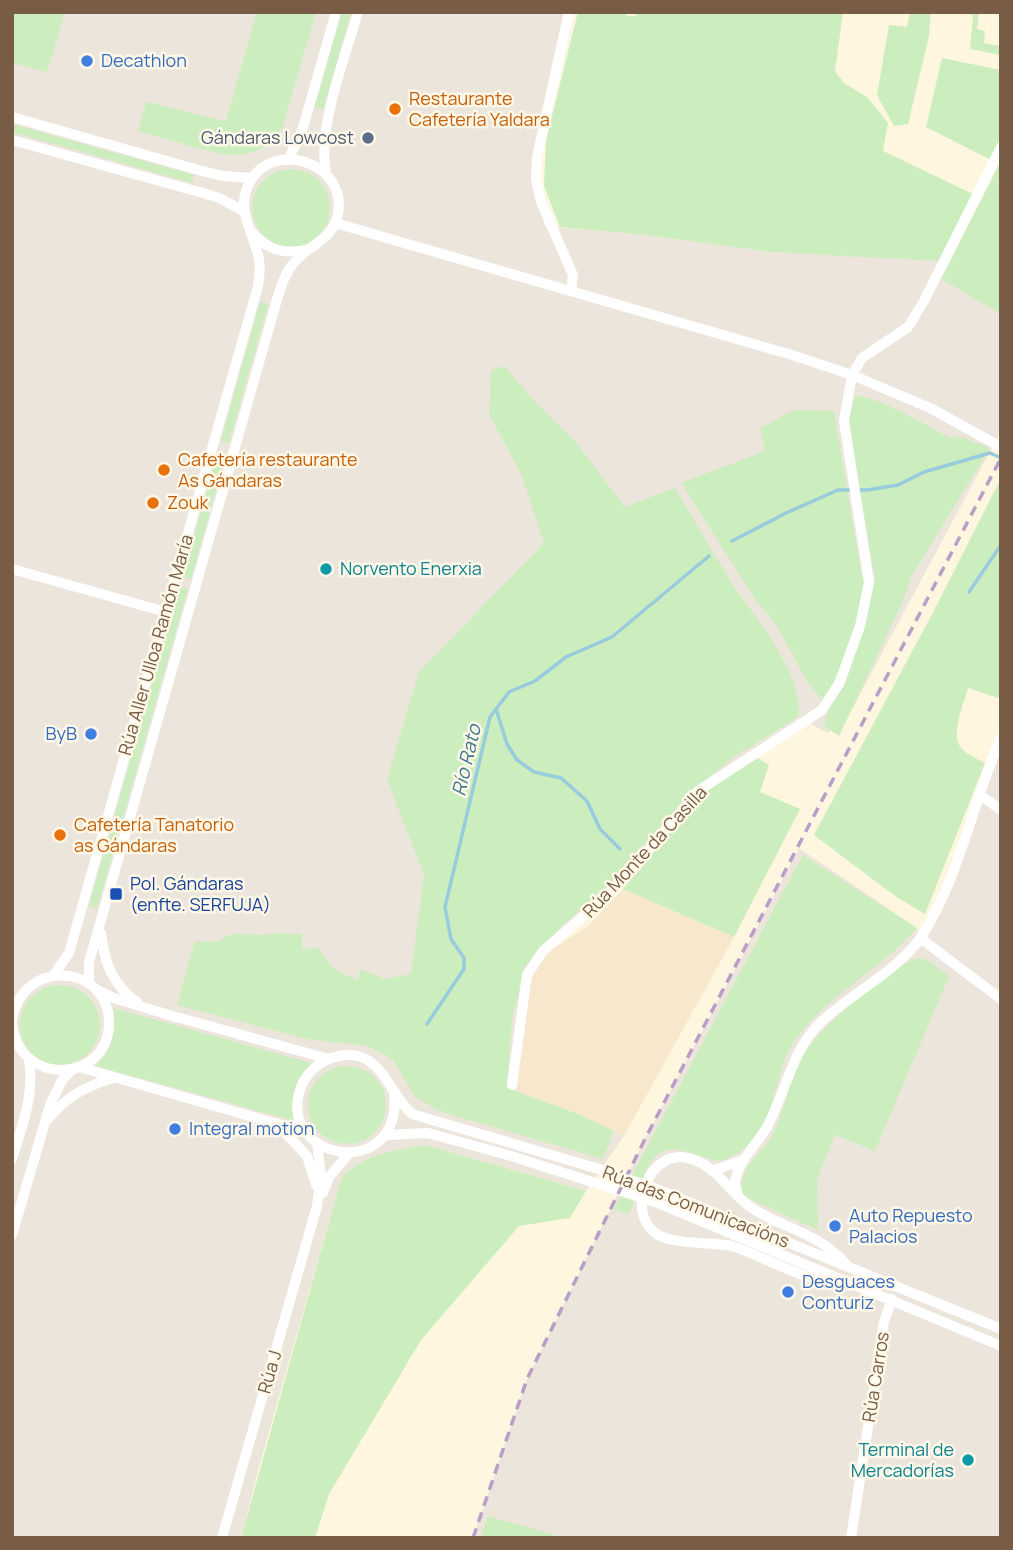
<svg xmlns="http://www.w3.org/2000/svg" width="1013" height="1550" font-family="Manrope,sans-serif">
  <rect width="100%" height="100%" fill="#fff6e0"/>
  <path fill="#f7e8cd" d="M623,889L734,937L624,1136L578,1114L514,1090L530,978L544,955L588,926Z"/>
  <g fill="#ece5dc">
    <path d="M12,12H564L533,151V184L545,226L645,235L771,252L935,260L947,265L942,279L1001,314V431L850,713L828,733L801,719L704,784L609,891L543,948L520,993L507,1088L578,1114L624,1136L586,1191L425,1145L341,1179L259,1467L241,1538H12Z"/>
    <path d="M1001,738V1538H473L527,1379L645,1139L799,848L917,928L920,937L942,903Z"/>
  </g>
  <g fill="#ccedbd">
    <path d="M12,12H65L47,72L12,63Z"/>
    <path d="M257,12H316L283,126C258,164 229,157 191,146C173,141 156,136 138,131L146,103L149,102L223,121L226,120Z"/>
    <path d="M342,12H351L323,110L315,107Z"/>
    <path d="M578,12H625L627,16H635L636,12H843L835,71L844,83L867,97L888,123L883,151L973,194L939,261L771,252L645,235L560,227L544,186L546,140Z"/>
    <path d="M910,12H931L929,36L908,124L894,126L877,95L889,25L907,27Z"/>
    <path d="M949,12H979L977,29L985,31L984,43L1001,46V55L970,49L973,15Z"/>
    <path d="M942,58L1001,70V141L991,160L926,127Z"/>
    <path d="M12,124L194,175L192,183L12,132Z"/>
    <path d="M1001,161V314L941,279Z"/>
    <circle cx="291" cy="208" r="39"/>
    <path d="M260,302L268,304L229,443L221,441Z"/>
    <path d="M504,366L537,404L574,440L625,507L675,488C694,520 713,553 733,585C754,616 806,678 798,717L734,757L692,791L604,890L563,925L525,966L512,1020L507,1088L578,1114L614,1131L603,1159L439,1111L415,1096L393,1060L368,1046L307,1039L177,1005L195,941L217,942L232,934L261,935L281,933L302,934V949L318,948L334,969L358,981L360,969L385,979L411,974L424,875L387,779L419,672L544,543L522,476L489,414L491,370Z"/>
    <path d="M855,396C886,399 923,424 950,438L958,436L990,448L911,577L903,601L839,736L824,726L829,708L846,682L866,623L875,578L848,421Z"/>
    <path d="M794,410L834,411L861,572C875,606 842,671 822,700L807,681L775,623L755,599L681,483L765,451L760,428Z"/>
    <path d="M218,451L226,453L191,579L183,577Z"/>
    <path d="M1001,478V699L968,688C964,703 953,728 958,743C962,753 976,758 985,763L925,914L895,896L814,835L938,603Z"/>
    <path d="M180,586L188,589L97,908L89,906Z"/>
    <path d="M757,758L769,765L760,792L800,809L734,937L623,889L657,842L697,797Z"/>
    <path d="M803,855L917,928C882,969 824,997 795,1040C773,1072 777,1126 742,1150C738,1153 729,1159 723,1160C703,1165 670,1131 650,1164C641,1179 636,1198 629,1214L614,1209Z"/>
    <path d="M920,958L928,960L949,976L875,1151L835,1135L817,1179L818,1230L743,1196C736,1166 762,1157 774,1132C786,1106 790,1076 805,1052C819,1029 896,960 920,958Z"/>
    <circle cx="60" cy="1025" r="40"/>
    <path d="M113,1008L311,1063C295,1081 289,1097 295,1121L96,1066C113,1049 117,1031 113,1008Z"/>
    <circle cx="347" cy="1105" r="39"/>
    <path d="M425,1145L586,1191L570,1218L519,1226L421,1340L329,1494L315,1538H241L341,1179C361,1155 395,1150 425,1145Z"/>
    <path d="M488,1516L565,1538H481Z"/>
  </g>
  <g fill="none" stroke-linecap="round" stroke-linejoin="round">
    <g stroke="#98cbdd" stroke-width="3.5">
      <path d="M732,541L786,513L838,490H867L898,485L924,472L990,453L1001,458"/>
      <path d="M969,592L1001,545"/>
      <path d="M496,709L507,744L517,760L534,772L561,778L587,801L600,829L620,849"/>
      <path d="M427,1024L464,969V958L451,939L445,907L490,717L509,692L535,681L566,657L612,637L709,556"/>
    </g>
    <g stroke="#fff" stroke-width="10">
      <path d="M569,12L537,158L536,179L541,202L573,275L571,291"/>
      <path d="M12,117L202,171L223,176L252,178"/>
      <path d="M12,140L217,197L244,211"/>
      <path d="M289,158L302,131L336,12"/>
      <path d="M326,173C317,127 345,58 358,12"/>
      <path d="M335,223L792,355L852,375L930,408L999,446"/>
      <path d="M253,233C268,251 285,254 307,250"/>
      <path d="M12,569L166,612"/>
      <path d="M979,794L1001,810"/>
      <path d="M101,933C104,962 113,986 137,1002"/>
      <path d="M920,938L1001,999"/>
      <path d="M53,976L69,953L258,286C259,278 261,269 259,260C255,235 237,213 247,188C267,137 348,160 338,214C333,241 307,245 293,264C284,275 280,290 276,303L89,962V984"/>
      <path d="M97,990L114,998L169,1015L329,1059"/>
      <path d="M12,1022C19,958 109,962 109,1023C108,1084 19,1087 12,1024"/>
      <path d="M79,1067L306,1132"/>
      <path d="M512,1085L527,975L543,951L620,884L698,791L822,710L839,684L860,626L869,582L844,421L852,375L862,358L908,327L924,301L1001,147"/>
      <path d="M394,1092C404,1184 274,1161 301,1087C306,1074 318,1063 331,1058C380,1042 386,1091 412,1114L599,1169L659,1190L1001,1329"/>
      <path d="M48,1119C66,1097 86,1086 113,1078"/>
      <path d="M279,1126L307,1156L316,1185"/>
      <path d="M385,1135L428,1133L511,1156L655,1202L1001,1346"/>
      <path d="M12,1159C22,1127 35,1093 29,1059"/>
      <path d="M712,1171L743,1160"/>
      <path d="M323,1193L329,1177L349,1153"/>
      <path d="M739,1197C736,1190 734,1185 736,1177C741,1158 757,1144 767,1127C785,1094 792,1050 820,1023C849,995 900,969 921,937C960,877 972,803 1001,738"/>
      <path d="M12,1235L50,1105L62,1080L73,1069"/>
      <path d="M843,1284C815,1282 787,1269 762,1258C752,1254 742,1249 732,1246C711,1242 668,1245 654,1232C626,1209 650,1149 688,1158C717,1164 731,1196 755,1210C788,1230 818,1233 846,1264"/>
      <path d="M222,1538L317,1206L321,1176L317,1143"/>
      <path d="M851,1538L884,1322L892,1299"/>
    </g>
    <path stroke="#b99ec8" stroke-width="3.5" stroke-dasharray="10 7" stroke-linecap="butt" d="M473,1538L527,1379L645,1139L1001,458"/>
  </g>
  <g fill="#3f7fe0" stroke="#fff8e8" stroke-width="2.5">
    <circle cx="87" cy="61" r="7"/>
    <circle cx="91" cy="734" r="7"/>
    <circle cx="175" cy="1129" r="7"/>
    <circle cx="835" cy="1226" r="7"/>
    <circle cx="788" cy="1292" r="7"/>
  </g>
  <g fill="#e8710a" stroke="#fff8e8" stroke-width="2.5">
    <circle cx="395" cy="109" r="7"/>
    <circle cx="164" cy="470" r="7"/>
    <circle cx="153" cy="503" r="7"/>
    <circle cx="60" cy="835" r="7"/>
  </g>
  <circle fill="#5c6f8a" stroke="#fff8e8" stroke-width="2.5" cx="368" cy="138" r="7"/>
  <g fill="#0f9aa8" stroke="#fff8e8" stroke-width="2.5">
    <circle cx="326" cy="569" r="7"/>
    <circle cx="968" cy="1460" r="7"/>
  </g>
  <rect fill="#1a4fb4" stroke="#fff8e8" stroke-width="2.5" x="109" y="887" width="14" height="14" rx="3.5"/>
  <g text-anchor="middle" stroke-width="5" stroke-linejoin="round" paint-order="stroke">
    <g font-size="18" fill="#366cbe" stroke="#fff8e8" text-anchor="start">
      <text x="101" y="67">Decathlon</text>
      <text x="77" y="740" text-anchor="end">ByB</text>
      <text x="189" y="1135">Integral motion</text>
      <text x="849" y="1222">Auto Repuesto<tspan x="849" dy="21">Palacios</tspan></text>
      <text x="802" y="1288">Desguaces<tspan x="802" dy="21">Conturiz</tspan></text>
    </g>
    <g font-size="18" fill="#c56008" stroke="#fff8e8" text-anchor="start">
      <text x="409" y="105">Restaurante<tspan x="409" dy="21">Cafetería Yaldara</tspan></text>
      <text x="178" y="466">Cafetería restaurante<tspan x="178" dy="21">As Gándaras</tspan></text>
      <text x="167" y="509">Zouk</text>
      <text x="74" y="831">Cafetería Tanatorio<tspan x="74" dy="21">as Gándaras</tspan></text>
    </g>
    <g font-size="18" fill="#4e5e75" stroke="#fff8e8" text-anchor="end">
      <text x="354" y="144">Gándaras Lowcost</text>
    </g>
    <g font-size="18" fill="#0d838f" stroke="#fff8e8" text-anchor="start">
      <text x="340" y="575">Norvento Enerxia</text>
      <text x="954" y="1456" text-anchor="end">Terminal de<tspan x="954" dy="21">Mercadorías</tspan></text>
    </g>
    <g font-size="18" fill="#785c45" stroke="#fff8e8">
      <text transform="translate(156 645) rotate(-74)" y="6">Rúa Aller Ulloa Ramón María</text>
      <text transform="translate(645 852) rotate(-47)" y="6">Rúa Monte da Casilla</text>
      <text transform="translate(696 1207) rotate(21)" y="6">Rúa das Comunicacións</text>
      <text transform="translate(270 1372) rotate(-74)" y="6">Rúa J</text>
      <text transform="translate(876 1377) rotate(-81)" y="6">Rúa Carros</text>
    </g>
    <g font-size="18" fill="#164399" stroke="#fff8e8" text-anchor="start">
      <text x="130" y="890">Pol. Gándaras<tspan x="130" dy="21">(enfte. SERFUJA)</tspan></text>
    </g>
    <g font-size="19" font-style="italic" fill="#3c788e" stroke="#fff8e8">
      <text transform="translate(466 760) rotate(-77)" y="7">Río Rato</text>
    </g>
  </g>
  <rect width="1013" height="1550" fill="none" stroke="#785c45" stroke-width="28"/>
</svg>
